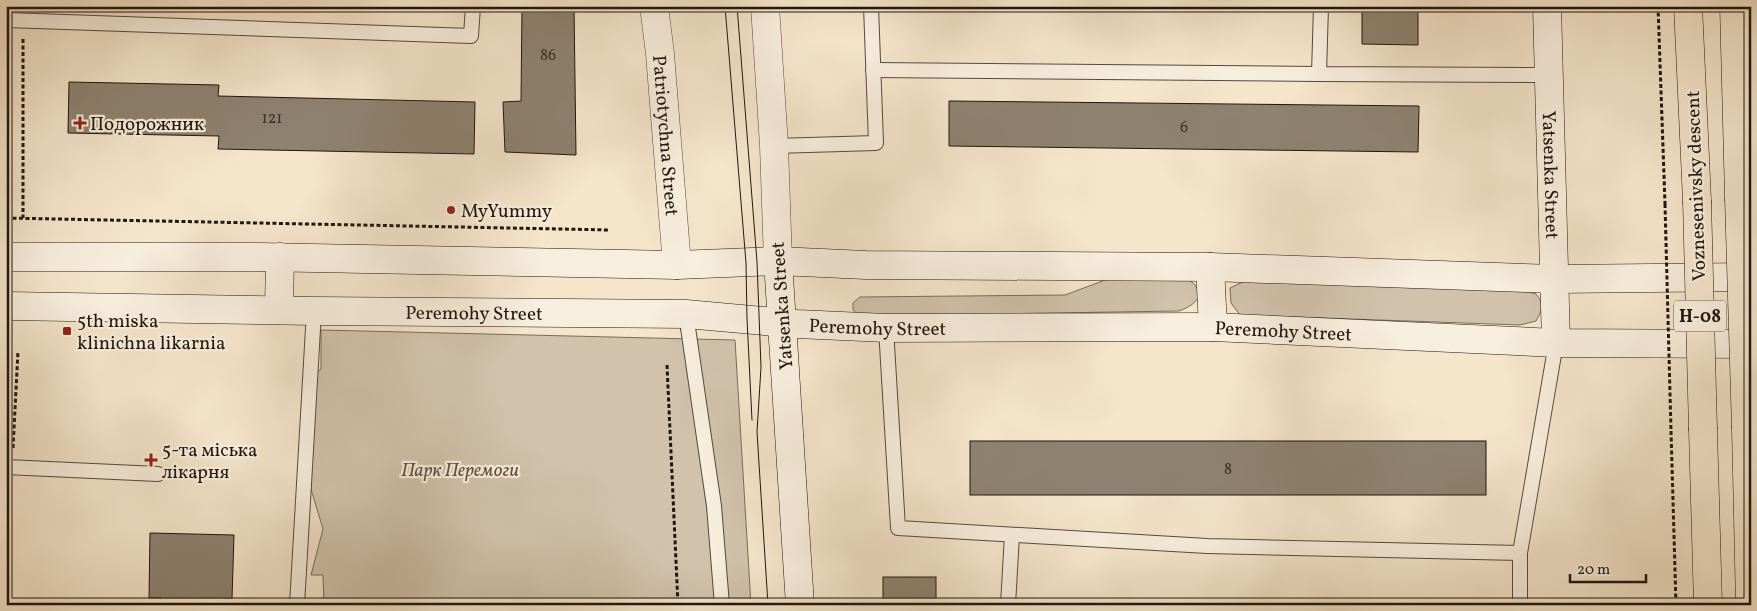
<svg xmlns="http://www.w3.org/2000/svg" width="1757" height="611" font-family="Vollkorn,serif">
  <rect width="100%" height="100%" fill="#f4e5cb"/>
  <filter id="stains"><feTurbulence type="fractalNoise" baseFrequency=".004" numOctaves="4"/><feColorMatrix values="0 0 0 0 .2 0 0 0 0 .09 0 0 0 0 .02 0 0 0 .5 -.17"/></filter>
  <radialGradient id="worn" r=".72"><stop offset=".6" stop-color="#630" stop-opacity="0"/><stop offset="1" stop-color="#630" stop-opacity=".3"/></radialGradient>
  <g fill="#d0c2ab" stroke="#786c5c">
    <path d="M1180,275C1205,286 1205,302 1179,311L860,316L853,310V303L860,297L1065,295L1116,276Z"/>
    <path d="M1245,281L1524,291L1536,294C1544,304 1543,309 1536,321L1520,325L1240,315L1231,303L1230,288Z"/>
    <path d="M321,330L735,340L751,605H324L323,575H311L323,529L301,456L313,375L321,369Z"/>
  </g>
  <g fill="#8e8270" stroke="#1f160d">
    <path d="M522,6H574L576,155L505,152L503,102L521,101Z"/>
    <path d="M1362,6H1418V45L1362,44Z"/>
    <path d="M69,82L219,85L218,96L475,102L474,154L218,149L219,136L68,133Z"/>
    <path d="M949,101L1419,106L1418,152L949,146Z"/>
    <rect x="970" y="441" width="516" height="54"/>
    <path d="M150,533L234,535L232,599H223V605H161V598H149Z"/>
    <rect x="883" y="577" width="53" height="28"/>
  </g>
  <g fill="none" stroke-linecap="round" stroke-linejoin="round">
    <g stroke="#544a3c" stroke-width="16">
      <g id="lane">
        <path d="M1321,6L1319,74L1549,75"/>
        <path d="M6,20L471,36L473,6"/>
        <path d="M873,70L1319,74"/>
        <path d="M774,146L876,143L871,6"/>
        <path d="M686,314L714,506L722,605"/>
        <path d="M886,328L898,528L1207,546L1520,553"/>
        <path d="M6,467L158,474"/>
        <path d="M297,605L314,311"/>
        <path d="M1008,605L1012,535"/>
        <path d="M1520,605V553L1556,343"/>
      </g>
    </g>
    <g stroke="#544a3c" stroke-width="29">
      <g id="street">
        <path id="s1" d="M654,6L660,54L677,265"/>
        <path d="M765,6L774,146L778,261"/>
      </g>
    </g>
    <g stroke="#1f160d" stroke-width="29">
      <g id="secondary">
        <path id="s2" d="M1547,6L1556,343"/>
        <path d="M6,257H259L677,265L778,261L866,265L1210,267L1554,279L1751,277"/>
        <path d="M778,261L800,605"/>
        <path d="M1210,267L1213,327"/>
        <path id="s3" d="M6,306L314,311L686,314L797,324L886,328L1213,327L1556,343L1751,344"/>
        <path d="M279,310L280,257"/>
      </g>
    </g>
    <g stroke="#1f160d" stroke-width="29">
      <g id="primary">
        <path d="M1688,6L1697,201"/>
        <path d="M1734,6L1739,198"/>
        <path d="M1746,428L1750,605"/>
        <path d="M1703,430L1708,605"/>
      </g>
    </g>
    <g stroke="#1f160d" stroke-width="3" stroke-dasharray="4 2.5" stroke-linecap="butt">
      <path d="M1658,6L1665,204"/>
      <path d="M23,39V218"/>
      <path d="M6,218L610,230"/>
      <path d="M667,365L678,605"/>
      <path d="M1671,431L1676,605"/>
      <path d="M13,448L18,351"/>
    </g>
    <use href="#lane" stroke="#f8eedd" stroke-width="14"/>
    <use href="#street" stroke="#f8eedd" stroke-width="28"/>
    <use href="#secondary" stroke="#f8eedd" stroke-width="28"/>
    <use href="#primary" stroke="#f4e5cb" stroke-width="28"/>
    <g stroke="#1f160d" stroke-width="1">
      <path d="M725,6L746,263L747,319L752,420"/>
      <path d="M737,6L757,262L761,367L757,432L768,605"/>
    </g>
    <g stroke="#1f160d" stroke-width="29" stroke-linecap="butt">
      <g id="primary-bridge">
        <path d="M1739,198L1746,428"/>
        <path d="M1697,201L1703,430"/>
      </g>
    </g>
    <path stroke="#1f160d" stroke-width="3" stroke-dasharray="4 2.5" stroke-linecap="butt" d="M1665,204L1671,431"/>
    <use href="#primary-bridge" stroke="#f4e5cb" stroke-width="28"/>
  </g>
  <g fill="#8f2418" stroke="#f8eedd" stroke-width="2">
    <path d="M77.5 115.5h5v5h5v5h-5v5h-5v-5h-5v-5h5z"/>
    <circle cx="451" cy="210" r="5"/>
    <rect x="62" y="326" width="10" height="10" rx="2.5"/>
    <path d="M148.5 452.5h5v5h5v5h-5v5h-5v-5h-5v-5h5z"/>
  </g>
  <g text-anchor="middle" stroke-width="4.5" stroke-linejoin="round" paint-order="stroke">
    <g font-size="16" fill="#3b3126">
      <text x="548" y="60">86</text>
      <text x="272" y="123">121</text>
      <text x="1184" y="132">6</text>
      <text x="1228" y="474">8</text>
    </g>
    <rect fill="#f8eedd" stroke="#60574b" stroke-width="1" x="1674" y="300.5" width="52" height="31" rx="4"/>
    <g font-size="18" font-weight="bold" fill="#1f160d">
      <text x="1700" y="322">Н-08</text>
    </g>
    <g font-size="19" fill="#1f160d" stroke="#f8eedd" text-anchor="start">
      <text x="90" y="130">Подорожник</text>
      <text x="461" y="217">MyYummy</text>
      <text x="77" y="327">5th miska<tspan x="77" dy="22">klinichna likarnia</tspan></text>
      <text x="162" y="456">5-та міська<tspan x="162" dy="22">лікарня</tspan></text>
    </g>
    <g font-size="19" fill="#1f160d" stroke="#f8eedd">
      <text dy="7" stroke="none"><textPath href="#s1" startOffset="130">Patriotychna Street</textPath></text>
      <text dy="7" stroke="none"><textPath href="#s2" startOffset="169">Yatsenka Street</textPath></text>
      <text transform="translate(1695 186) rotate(-92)" y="7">Voznesenivsky descent</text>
      <text transform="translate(781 306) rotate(-94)" y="7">Yatsenka Street</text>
      <text dy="7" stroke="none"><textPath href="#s3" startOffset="468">Peremohy Street</textPath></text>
      <text dy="7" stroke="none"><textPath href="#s3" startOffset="872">Peremohy Street</textPath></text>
      <text dy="7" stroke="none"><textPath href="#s3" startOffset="1278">Peremohy Street</textPath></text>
    </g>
    <g font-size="19" font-style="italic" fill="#5d5244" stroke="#f8eedd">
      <text x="460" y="476">Парк Перемоги</text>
    </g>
  </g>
  <rect width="1757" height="611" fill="none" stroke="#f4e5cb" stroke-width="25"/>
  <rect x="8" y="8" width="1742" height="596" fill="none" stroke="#1f160d" stroke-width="2.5"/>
  <rect x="12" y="12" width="1732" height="586" fill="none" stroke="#1f160d"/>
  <path d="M1570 574v8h76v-8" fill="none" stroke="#1f160d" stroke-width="2.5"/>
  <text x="1577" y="574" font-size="15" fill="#1f160d" stroke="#f8eedd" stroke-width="4" paint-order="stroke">20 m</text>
  <rect width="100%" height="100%" filter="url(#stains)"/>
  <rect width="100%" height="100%" fill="url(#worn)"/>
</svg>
